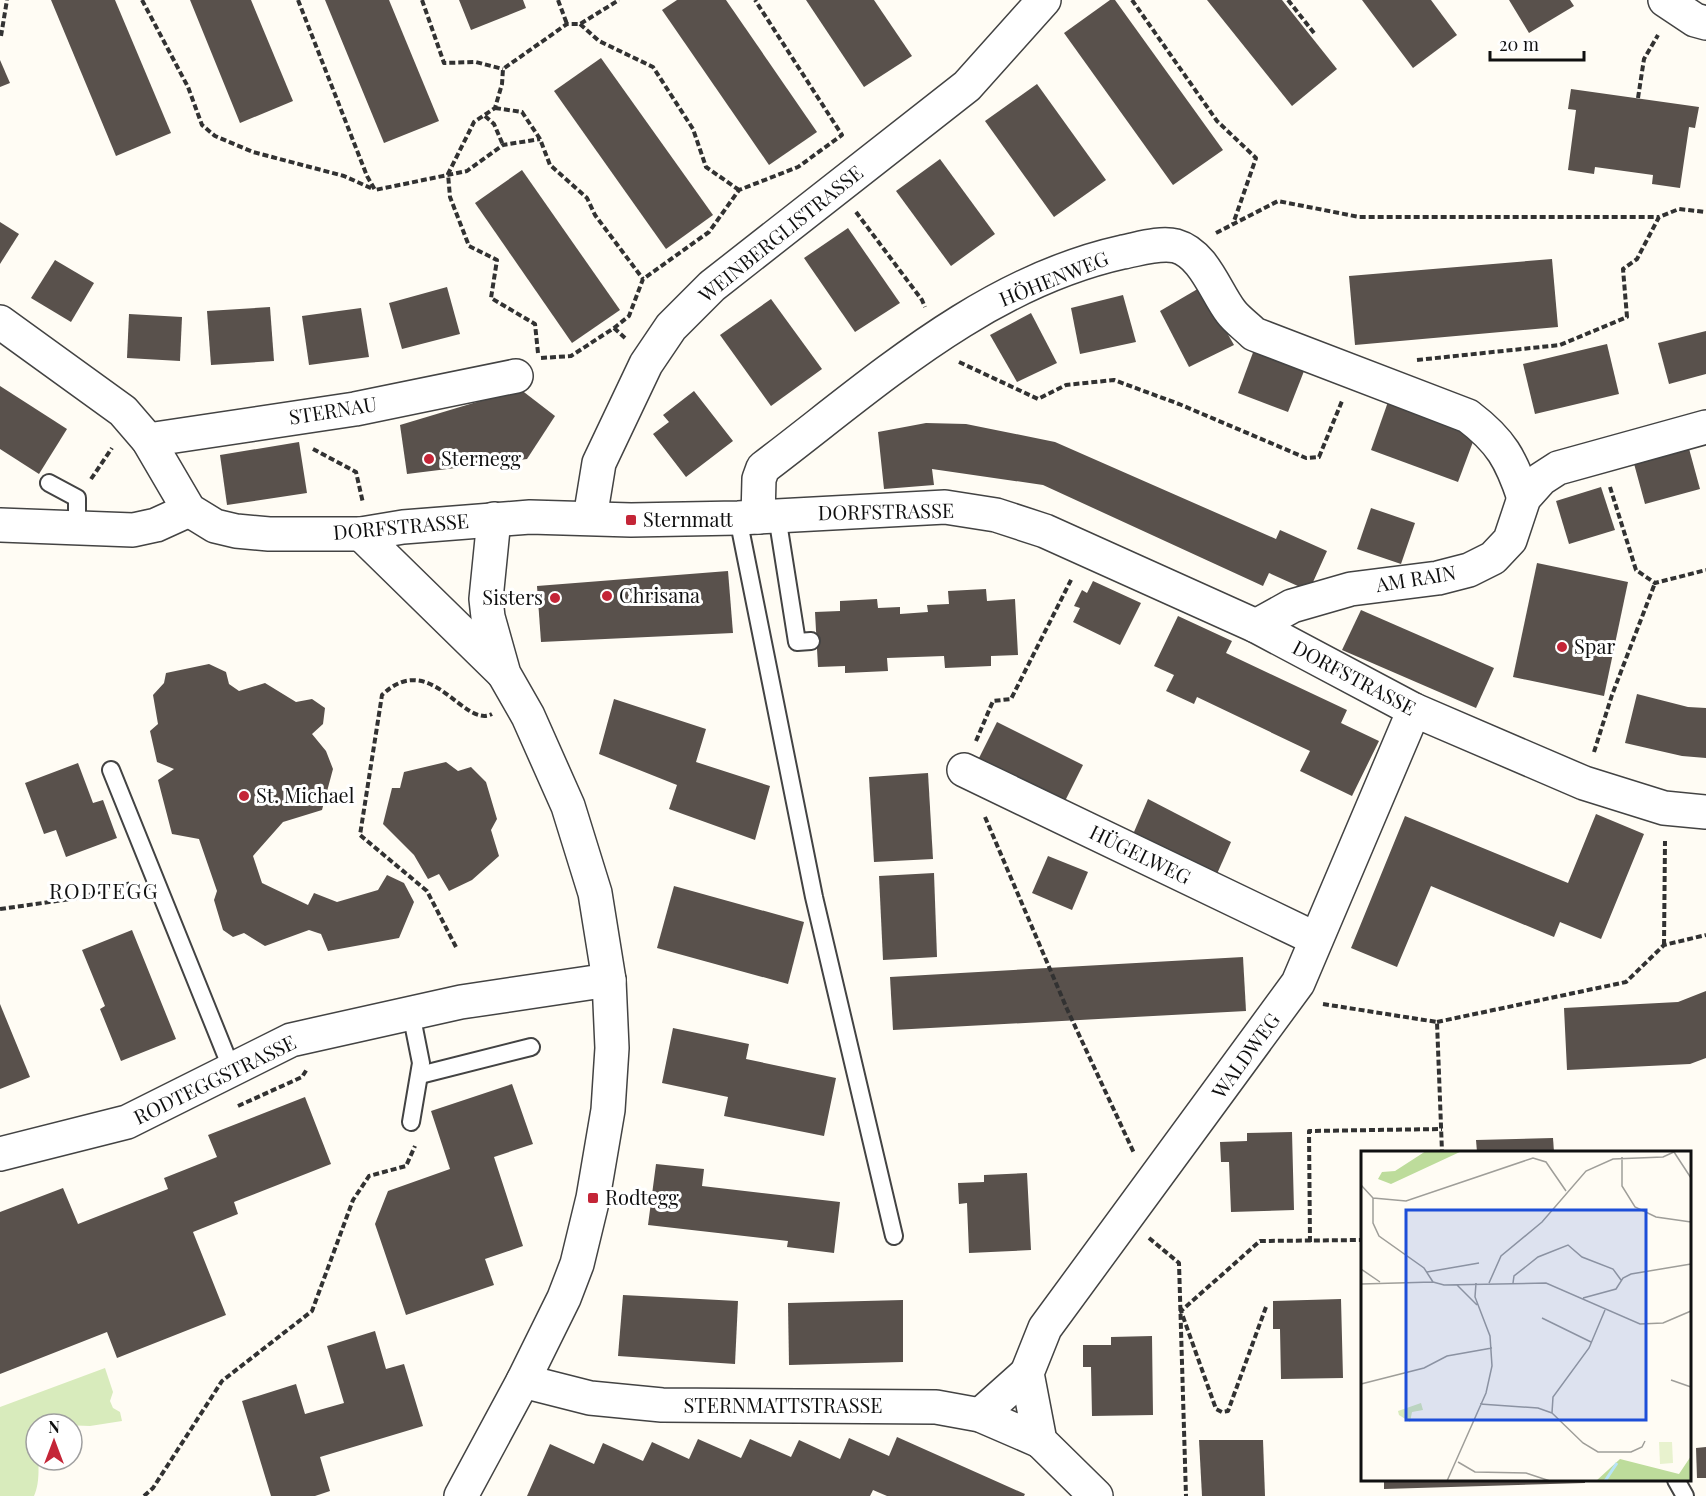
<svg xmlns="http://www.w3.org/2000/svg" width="1706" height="1496" font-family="'Playfair Display',serif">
  <rect width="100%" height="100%" fill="#fffcf4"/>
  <path fill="#d8ebbc" d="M105,1368L113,1392L110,1401L113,1408L120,1412L122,1421L90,1426L36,1424C36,1446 43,1477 34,1496H0V1407Z"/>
  <g fill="#59514c">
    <path d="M51,0H115L171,133L116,156Z"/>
    <path d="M190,0H251L293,101L240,123Z"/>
    <path d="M325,0H389L439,121L384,143Z"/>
    <path d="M459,0H523L526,8L471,30Z"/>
    <path d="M677,0H726L817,132L769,165L662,10Z"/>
    <path d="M806,0H874L912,56L864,87Z"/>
    <path d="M1110,0H1115L1223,150L1173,185L1064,33Z"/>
    <path d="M1207,0H1282L1337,69L1292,106Z"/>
    <path d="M1362,0H1431L1457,35L1413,68Z"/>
    <path d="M1509,0H1570L1574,6L1529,33Z"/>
    <path d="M601,58L713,215L666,249L554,91Z"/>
    <path d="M0,60L10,83L0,87Z"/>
    <path d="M1037,84L1106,180L1054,217L985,121Z"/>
    <path d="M1571,89L1699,107L1695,128L1689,127L1680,188L1652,184L1653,175L1595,167L1594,174L1568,170L1576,110L1568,109Z"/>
    <path d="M940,159L995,234L951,266L896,191Z"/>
    <path d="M522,170L620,310L572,343L475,203Z"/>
    <path d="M0,222L19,234L0,264Z"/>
    <path d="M848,228L900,303L855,332L804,258Z"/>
    <path d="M1552,259L1558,327L1355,345L1349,276Z"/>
    <path d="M55,260L94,283L71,322L31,298Z"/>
    <path d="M447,287L460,334L402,349L389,303Z"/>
    <path d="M1201,287L1234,345L1189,367L1160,311Z"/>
    <path d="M1123,295L1136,342L1080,354L1071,308Z"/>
    <path d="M771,299L822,369L771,406L720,335Z"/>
    <path d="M270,307L274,361L211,365L207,311Z"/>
    <path d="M361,308L369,357L309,365L302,316Z"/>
    <path d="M1031,313L1057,363L1017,382L990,335Z"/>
    <path d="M129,314L182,317L180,361L127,358Z"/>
    <path d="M1706,331V374L1669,384L1658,343Z"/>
    <path d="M1607,344L1619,394L1535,414L1523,364Z"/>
    <path d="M1255,347L1306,366L1288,412L1238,393Z"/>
    <path d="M0,386L67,429L39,474L0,449Z"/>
    <path d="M520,389L555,416L527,459L407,474L400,425Z"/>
    <path d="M694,391L733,441L686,477L653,434L669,422L663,415Z"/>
    <path d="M1389,399L1477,431L1458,482L1371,450Z"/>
    <path d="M926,423L966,424L1055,442L1276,539L1280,530L1327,551L1309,591L1269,573L1263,586L1043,485L932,469L934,485L884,489L878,432Z"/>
    <path d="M299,442L307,493L227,505L220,455Z"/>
    <path d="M1688,445L1700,489L1645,504L1633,460Z"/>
    <path d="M1601,487L1615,530L1569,544L1556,501Z"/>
    <path d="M1371,508L1415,523L1401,564L1357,549Z"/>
    <path d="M1537,563L1628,582L1604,696L1513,677Z"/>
    <path d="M728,571L733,633L541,642L537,586Z"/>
    <path d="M1093,581L1141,603L1120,645L1073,622L1080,608L1074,606L1082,590L1087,593Z"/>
    <path d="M986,589L987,601L1015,599L1018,655L991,656V666L945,668L944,656L887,658L888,671L845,673V666L818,667L815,612L840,611V601L877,599L878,608L900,607V614L928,612L927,605L949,604L948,591Z"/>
    <path d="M1361,610L1494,668L1476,708L1342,650Z"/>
    <path d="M1178,616L1232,641L1226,653L1347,710L1341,723L1379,741L1352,796L1300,771L1310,751L1197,697L1194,704L1166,691L1174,675L1154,666Z"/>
    <path d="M209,664L226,672L229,684L239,691L265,683L296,702L312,699L325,708L323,724L312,734L326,751L333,769L322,810L283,822L253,856L262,883L308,905L314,893L337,902L378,890L387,875L404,883L414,902L399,938L328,951L321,934L309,930L265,946L244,933L233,937L223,930L214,900L217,891L199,839L172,834L158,780L174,769L157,762L150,731L158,724L153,695L164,683L166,673Z"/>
    <path d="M1637,694L1688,707L1706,708V758L1682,756L1625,743Z"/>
    <path d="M614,699L706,729L696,762L770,786L755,840L669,809L677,785L599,754Z"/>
    <path d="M997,722L1083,765L1061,809L975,766Z"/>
    <path d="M446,762L458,771L471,767L486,782L497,819L491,830L499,856L472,880L449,891L439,874L428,879L414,855L383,824L392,788H400L404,772Z"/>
    <path d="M78,763L93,803L103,800L117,838L66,857L56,830L44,834L25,783Z"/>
    <path d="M928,773L933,859L874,862L869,777Z"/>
    <path d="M1148,799L1231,842L1213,883L1131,839Z"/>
    <path d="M1596,814L1644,834L1601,939L1560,922L1554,937L1431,886L1397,967L1351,948L1405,816L1568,883Z"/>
    <path d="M1048,856L1088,872L1072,910L1032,893Z"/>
    <path d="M934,873L937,957L883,960L879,876Z"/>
    <path d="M674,886L804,922L788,984L657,948Z"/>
    <path d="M132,930L176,1039L121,1061L100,1009L105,1006L82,950Z"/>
    <path d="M1243,957L1246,1011L893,1030L890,977Z"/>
    <path d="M1706,991V1058L1690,1064L1567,1070L1564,1008L1678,1002Z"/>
    <path d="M0,1004L30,1077L0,1089Z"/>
    <path d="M673,1028L749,1044L746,1059L836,1078L824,1136L724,1116L728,1097L662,1083Z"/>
    <path d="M512,1084L533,1144L494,1157L523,1246L485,1259L494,1285L406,1315L375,1224L388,1191L450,1169L431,1111Z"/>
    <path d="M305,1097L331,1164L234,1202L238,1214L193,1232L226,1315L117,1358L107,1332L0,1374V1212L63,1188L78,1224L168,1189L164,1178L217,1157L208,1135Z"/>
    <path d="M1292,1132L1294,1210L1231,1212L1229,1162H1221L1220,1142L1247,1141V1133Z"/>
    <path d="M1553,1138L1554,1152H1477L1476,1140Z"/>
    <path d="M656,1164L704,1169L702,1186L840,1202L834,1253L787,1247L788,1241L648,1225Z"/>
    <path d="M1027,1173L1031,1250L969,1253L967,1203L959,1204L958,1183L984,1182V1175Z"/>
    <path d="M623,1295L738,1301L735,1364L618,1356Z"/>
    <path d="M1341,1299L1343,1378L1281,1379L1280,1329H1273V1301Z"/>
    <path d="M903,1300V1362L789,1365L788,1303Z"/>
    <path d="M375,1331L386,1369L404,1364L423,1426L320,1457L330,1491L315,1496H271L242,1401L296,1384L305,1414L344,1403L327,1346Z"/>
    <path d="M1152,1336L1153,1415L1092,1416L1091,1367H1083V1345H1111V1337Z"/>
    <path d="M897,1437L1025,1494L1024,1496H887L873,1490L870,1496H527L550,1444L594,1464L603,1443L643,1461L652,1442L689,1459L698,1439L741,1458L750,1439L791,1457L799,1440L840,1459L849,1438L889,1456Z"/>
    <path d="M1199,1440H1263L1265,1496H1202Z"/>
    <path d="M1706,1447V1478H1697L1696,1448Z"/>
    <path d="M1384,1480H1585V1483L1384,1489Z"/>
  </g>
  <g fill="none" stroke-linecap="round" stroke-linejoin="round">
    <g stroke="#434343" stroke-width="20">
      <g id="lane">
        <path d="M49,483L77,498V528"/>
        <path d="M777,516L797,642L811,641"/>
        <path d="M738,518L814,897L894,1236"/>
        <path d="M111,770L232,1070"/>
        <path d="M420,1075L531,1047"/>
        <path d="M411,1122L421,1063L411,1013"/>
        <path d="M1676,1480L1685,1496"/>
      </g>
    </g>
    <g stroke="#434343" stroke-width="36">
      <g id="street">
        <path d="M1665,0L1695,20L1706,23"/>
        <path d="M0,322L123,411L148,440L189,510L215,526L236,531L269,534H361L403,527L530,517L631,520L738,518L945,507L996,515L1045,531L1256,626L1414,710L1584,783L1664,808L1706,812"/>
        <path d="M148,440L355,409L516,376"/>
        <path d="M758,517L759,479L763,468C874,384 983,283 1123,252C1139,249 1160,242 1176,246C1204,254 1215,291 1231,312C1237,320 1246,326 1254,334L1468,416C1501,441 1511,459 1524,498"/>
        <path d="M590,518L599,463L646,364L671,327L712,286L967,86L1044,0"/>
        <path d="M0,525L133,530L156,525L189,510"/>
        <path d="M361,534L503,673"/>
        <path d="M1256,626L1292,606L1351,589L1438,578L1469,570L1493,558L1510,540L1524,498L1541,479L1558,468L1706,427"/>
        <path d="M964,770L1316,939"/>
        <path d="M0,1154L127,1122L291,1040L461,1002L609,980"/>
        <path d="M523,1381L590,1398L662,1405L936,1407L980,1415L1040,1441"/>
        <path d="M980,1415L1027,1373"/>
        <path d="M461,1496L523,1381L564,1298L577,1264L593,1198L608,1110L612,1048L609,980L595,893L568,806L528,716L504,674L488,617L486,599L494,519"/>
        <path d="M1096,1496L1040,1441L1027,1373L1045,1328L1298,983L1414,710"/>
      </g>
    </g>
    <g stroke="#323232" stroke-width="4" stroke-dasharray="6 3" stroke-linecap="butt">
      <path d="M142,0L188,87L202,125L215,136L253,152L344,176L373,189"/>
      <path d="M298,0L367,176L375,190L467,171L503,145L540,139"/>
      <path d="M422,0L444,63L476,62L503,69"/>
      <path d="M558,0L567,24"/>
      <path d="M1132,0L1217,121L1256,158L1233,224"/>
      <path d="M1288,0L1314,33"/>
      <path d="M580,24L599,41L653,67L693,129L706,167L739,190"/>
      <path d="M1,36L7,0"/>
      <path d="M1638,98L1644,59L1658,35"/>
      <path d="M495,108L522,112L540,139L550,165L587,198L595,215L643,279"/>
      <path d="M485,116L494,124L503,145"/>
      <path d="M856,212L922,300L925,307"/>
      <path d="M1216,233L1278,201L1359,217H1659"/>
      <path d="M614,328L625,338"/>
      <path d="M538,353L535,324L491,298L497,260L469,246L450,197L448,174L474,122L495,108L502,84L503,69L567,24H580L619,0"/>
      <path d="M541,358L571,356L614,328L629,316L643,279L709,232L739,190L798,167L842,135L755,0"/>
      <path d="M1417,360L1560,345L1627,317L1623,269L1637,259L1659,217L1679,209L1706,212"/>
      <path d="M959,362L1038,399L1066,385L1114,380L1179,404L1306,458L1319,457L1342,401"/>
      <path d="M313,449L356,472L363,503"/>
      <path d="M91,479L112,448"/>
      <path d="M1610,487L1636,570L1655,583L1706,570"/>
      <path d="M976,741L993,701L1011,699L1072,578"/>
      <path d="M1594,752L1612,695L1655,583"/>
      <path d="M985,817L1067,1009L1134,1153"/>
      <path d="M0,909L78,898L131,883"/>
      <path d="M1664,945L1665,841"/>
      <path d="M456,947L427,891L360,835L382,695C431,648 463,729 492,714"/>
      <path d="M1323,1004L1437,1022L1442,1152"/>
      <path d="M1437,1022L1626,982L1664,945L1706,935"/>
      <path d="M238,1106L302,1077L307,1069"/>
      <path d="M1149,1238L1179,1263L1186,1496"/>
      <path d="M1310,1242L1309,1131L1442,1129"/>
      <path d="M1266,1307L1228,1411L1222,1412L1216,1409L1181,1311L1260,1241L1362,1240"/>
      <path d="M144,1496L153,1488L222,1381L312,1311L353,1200L369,1176L406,1166L415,1146"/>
    </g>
    <use href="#lane" stroke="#fff" stroke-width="16"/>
    <use href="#street" stroke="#fff" stroke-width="33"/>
  </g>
  <g fill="#c42537" stroke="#fff" stroke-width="2">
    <circle cx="429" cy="459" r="6"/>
    <rect x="625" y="514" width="12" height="12" rx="3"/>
    <circle cx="607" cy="596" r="6"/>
    <circle cx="555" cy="598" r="6"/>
    <circle cx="1562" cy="647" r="6"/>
    <circle cx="244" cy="796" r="6"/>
    <rect x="587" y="1192" width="12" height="12" rx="3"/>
  </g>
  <g text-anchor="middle" stroke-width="6" stroke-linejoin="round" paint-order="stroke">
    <g font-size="20" fill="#101010" stroke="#fff">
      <text transform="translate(781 234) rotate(-39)" y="7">WEINBERGLISTRASSE</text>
      <text transform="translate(1054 279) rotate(-22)" y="7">HÖHENWEG</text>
      <text transform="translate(333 411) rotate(-9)" y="7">STERNAU</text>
      <text transform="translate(886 512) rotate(-1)" y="7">DORFSTRASSE</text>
      <text transform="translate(401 527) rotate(-5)" y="7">DORFSTRASSE</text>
      <text transform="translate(1416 579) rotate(-9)" y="7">AM RAIN</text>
      <text transform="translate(1354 678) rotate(28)" y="7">DORFSTRASSE</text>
      <text transform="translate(1140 855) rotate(26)" y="7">HÜGELWEG</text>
      <text transform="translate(1246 1056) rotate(-54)" y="7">WALDWEG</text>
      <text transform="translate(215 1080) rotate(-26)" y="7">RODTEGGSTRASSE</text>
      <text x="783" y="1413">STERNMATTSTRASSE</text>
    </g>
    <g font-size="20" fill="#101010" stroke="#fff" text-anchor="start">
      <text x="441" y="466">Sternegg</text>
      <text x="643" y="527">Sternmatt</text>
      <text x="619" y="603">Chrisana</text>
      <text x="543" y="605" text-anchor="end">Sisters</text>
      <text x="1574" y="654">Spar</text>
      <text x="256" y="803">St. Michael</text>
      <text x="605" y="1205">Rodtegg</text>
    </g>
    <g font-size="21" letter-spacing="1.5" fill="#101010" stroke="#fff">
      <text x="104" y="899">RODTEGG</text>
    </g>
  </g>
  <g transform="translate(1361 1151)">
    <rect width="330" height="330" fill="#fffcf4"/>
    <path d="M60,252L62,259L51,261L49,271L38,264L37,260Z" fill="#d8ebbc"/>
    <path d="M65,0H101L30,33L17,28L21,21L34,20ZM330,305V330H235L259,308L318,323Z" fill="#bddc9b"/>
    <path d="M298,291H311L312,312L299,313Z" fill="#e8f2ce"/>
    <path fill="none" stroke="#b8e4f7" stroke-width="3" d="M244,330L256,312"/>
    <path fill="none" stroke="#9f9e99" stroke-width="1.5" d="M313,1L330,27M261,6V35L274,56L295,66L330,71M0,34L12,47V72L18,85L63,117L72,131M12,47L45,50L172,7L185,11L205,40M0,118L19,131M66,121L118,112M72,131L83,134L185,132L279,173L302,172L330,160M128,132L140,105L181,71L225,20L252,8L302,6L315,0M152,132L153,125L177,106L207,94L221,106L252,118L260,129M0,133L72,131M96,134L116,154M222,147L255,138L262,127L270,123L330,113M244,159L228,197L192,246L191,262L222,292L237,301H270L281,296L284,290M181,167L230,191M310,229L330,236M0,233L63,217L86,205L131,197M119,253L177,257L191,262M97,311L114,321L165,322L189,330M86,330L125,242L131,215L129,185L114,146L115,132"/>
    <path fill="#1d4ed8" fill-opacity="0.15" stroke="#1d4ed8" stroke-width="3" d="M45,59H285V269H45Z"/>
    <rect width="330" height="330" fill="none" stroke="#101010" stroke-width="3"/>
  </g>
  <g transform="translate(54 1442)"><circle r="28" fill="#ffffff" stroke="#9f9f9f" stroke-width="1.5"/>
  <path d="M0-4.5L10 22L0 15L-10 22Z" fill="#c42537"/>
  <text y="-9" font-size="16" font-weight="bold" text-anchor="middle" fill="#101010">N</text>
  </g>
  <path d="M1490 51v9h94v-9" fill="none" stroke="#101010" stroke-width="3"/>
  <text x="1499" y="51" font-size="18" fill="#101010" stroke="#ffffff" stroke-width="4.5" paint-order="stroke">20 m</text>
</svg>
